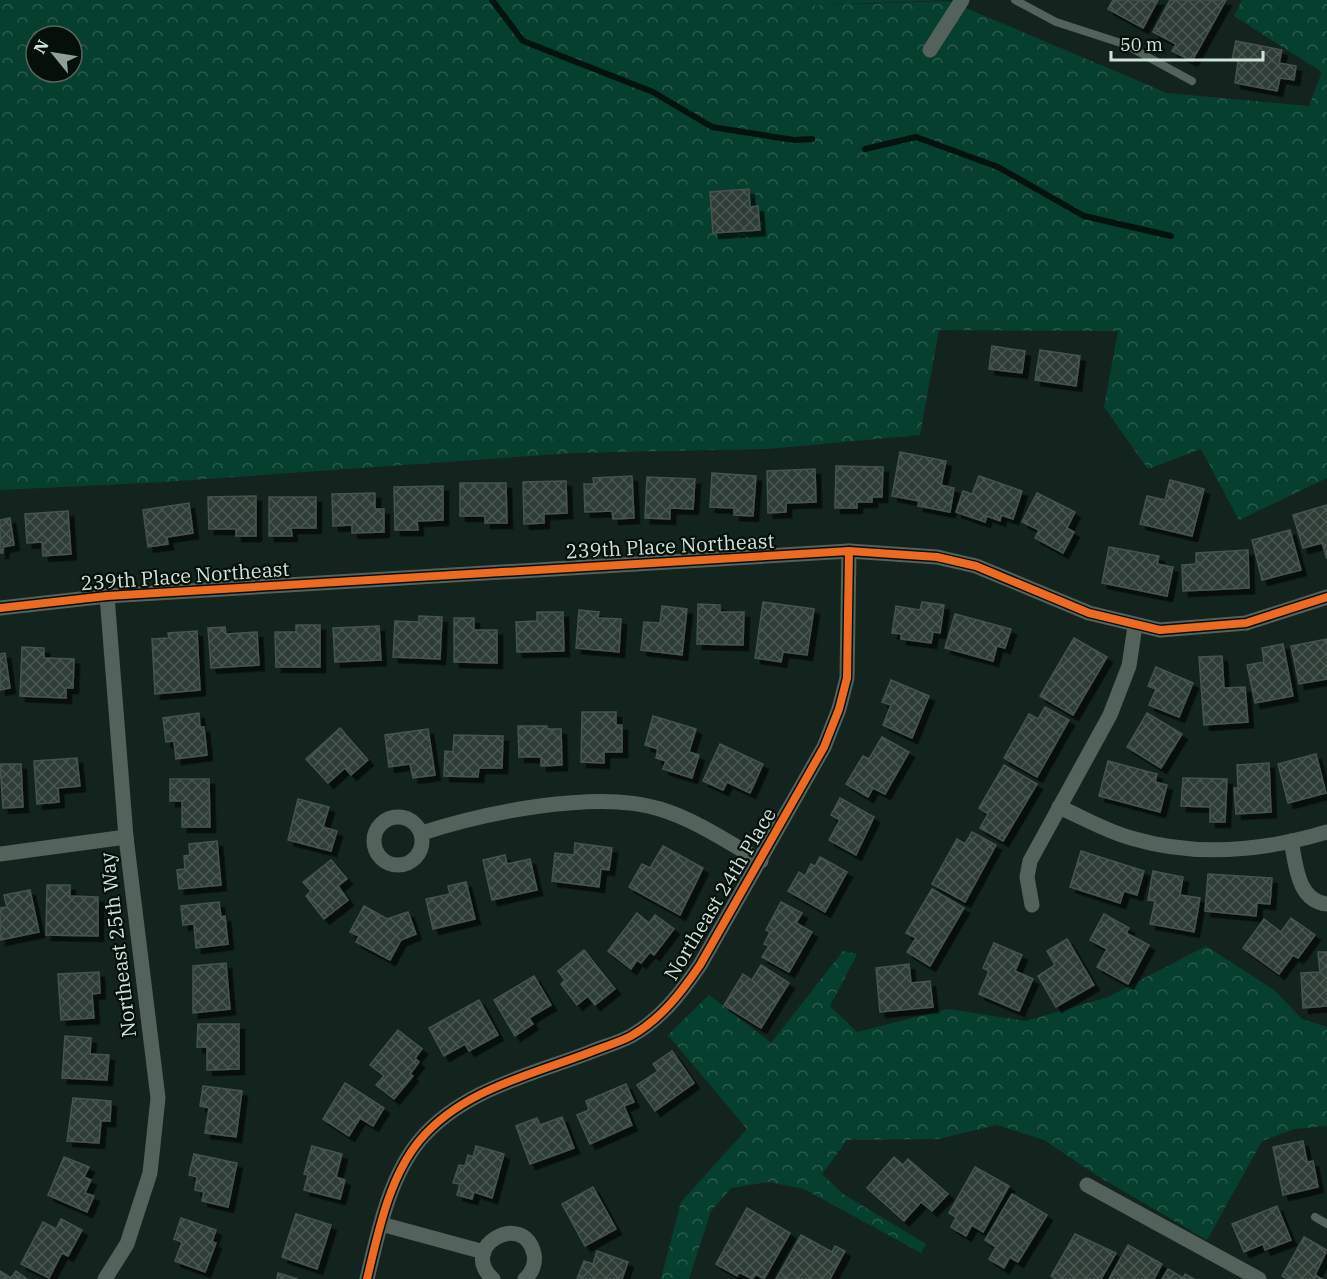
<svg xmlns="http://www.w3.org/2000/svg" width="1327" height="1279" font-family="'IBM Plex Serif',serif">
  <defs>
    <pattern id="forest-crowns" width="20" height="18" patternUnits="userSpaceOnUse" patternTransform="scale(1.5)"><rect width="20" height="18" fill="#073f2e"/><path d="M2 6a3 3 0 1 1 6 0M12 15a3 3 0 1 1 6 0" fill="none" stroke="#2a5a4c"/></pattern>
    <pattern id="building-cross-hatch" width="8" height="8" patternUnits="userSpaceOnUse" patternTransform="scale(1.5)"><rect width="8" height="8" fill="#2e3c36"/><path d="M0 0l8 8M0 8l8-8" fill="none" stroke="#4b5852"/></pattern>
    <filter id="shadow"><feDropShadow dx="5.5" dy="5.5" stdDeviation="0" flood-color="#0009"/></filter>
  </defs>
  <rect width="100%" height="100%" fill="#13241e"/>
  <path fill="#073f2e" d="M786,0H950L797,6Z"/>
  <g fill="url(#forest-crowns)" fill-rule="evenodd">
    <path d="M0,0H786L797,6L949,1L1167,93L1309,106L1322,72L1234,16L1242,0H1327V478L1239,520L1201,449L1148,469L1104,407L1118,331L939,330L920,435L767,449L573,453L164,482L0,490ZM36,36H72V72H36Z"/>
    <path d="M1206,946L1274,990L1302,1019L1327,1027V1126L1295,1129L1262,1141L1207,1240L1101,1178L1044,1140L997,1125L938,1139L847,1140L822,1174L843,1194L926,1244L921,1253L804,1189L769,1182L731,1188L711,1211L689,1279H661L681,1202L747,1129L668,1035L709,995L771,1043L843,951L857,954L830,1006L857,1032L948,1009L1026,1021L1108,997Z"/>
  </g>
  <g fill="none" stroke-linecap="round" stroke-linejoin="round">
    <g stroke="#05130e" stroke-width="6">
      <path d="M492,0L523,41L653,92L712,127L794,140L812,139"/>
      <path d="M865,149L916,137L998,167L1084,216L1171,236"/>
    </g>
  </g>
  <g fill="url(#building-cross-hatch)" stroke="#46534e" stroke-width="1.5" filter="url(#shadow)">
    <path d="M1113,0H1158L1143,28L1108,9Z"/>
    <path d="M1170,0H1226L1192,61L1172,51L1176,44L1153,32Z"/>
    <path d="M1236,41L1282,50L1279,63L1296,66L1294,80L1280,78L1277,91L1235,83L1238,61L1232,60Z"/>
    <path d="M749,189L750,207L758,206L760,230L713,233L710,192Z"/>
    <path d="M992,346L1025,351L1022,373L989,369Z"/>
    <path d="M1040,350L1080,356L1076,386L1035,380Z"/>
    <path d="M900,452L946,461L941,485L954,488L950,512L918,506L919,501L892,496Z"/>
    <path d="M836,466L883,467L882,497H872V502H857V508H835Z"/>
    <path d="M815,469L816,502L786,503V512L768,513L767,471Z"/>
    <path d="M712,473L756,476L753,516L734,515V508L710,507Z"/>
    <path d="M632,476L634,518L613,519L612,511L585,512L584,484H594L593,478Z"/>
    <path d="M979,476L1022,491L1013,519L1001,515L1000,521L987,516L985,522L956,512L963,491L972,494Z"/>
    <path d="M647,477L695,479L693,509L670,508V519L645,518Z"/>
    <path d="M1170,480L1204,489L1192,536L1140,524L1147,496L1165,500Z"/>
    <path d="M566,481L567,513L544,514V523L524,524L523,482Z"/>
    <path d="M460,483H506L507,523H485V516H460Z"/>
    <path d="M443,486V520L417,521L418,530H395L394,487Z"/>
    <path d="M375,493V509H384V532L352,533V525L333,526L332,494Z"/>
    <path d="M1037,493L1075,512L1067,528L1074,532L1063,553L1035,538L1039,530L1022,522Z"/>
    <path d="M256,496V536H236V529H209L208,497Z"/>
    <path d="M269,497H316V528H291L292,536H269Z"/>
    <path d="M189,503L193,533L167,537L168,544L148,547L143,510Z"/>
    <path d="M1327,505V559L1322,543L1303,548L1293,515Z"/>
    <path d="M68,511L71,554L43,556L42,542L27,543L25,514Z"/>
    <path d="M10,518L14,545L3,547V553H0V520Z"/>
    <path d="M1290,530L1301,570L1262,580L1252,540Z"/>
    <path d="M1109,547L1159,556L1157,564L1173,567L1167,596L1102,583Z"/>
    <path d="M1248,550L1249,588L1183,591L1182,565L1196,564V553Z"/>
    <path d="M763,602L814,609L807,655L783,652L781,662L755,658Z"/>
    <path d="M922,602L944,605L940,633L933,632L931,643L901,639V634L892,633L896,606L920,610Z"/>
    <path d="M698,604L720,605V612H744L743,645L697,644Z"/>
    <path d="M662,606L687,609L682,655L641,650L644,622L660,623Z"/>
    <path d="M579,610L599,612L598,618L621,619L619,652L576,648Z"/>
    <path d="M537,612H563L564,651L517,652L516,622L537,621Z"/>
    <path d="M955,614L1011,629L1005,648L997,646L993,661L945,648Z"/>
    <path d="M419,616L442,617L440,659L393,657L395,621L419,622Z"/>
    <path d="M454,618H474V630H497V663L454,662Z"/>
    <path d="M296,625H320V667H276L275,632H296Z"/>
    <path d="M379,626L381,660L335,662L333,628Z"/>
    <path d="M225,627L226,634L257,632L259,665L211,668L208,628Z"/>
    <path d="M197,631L200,690L155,694L152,639L169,638L168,633Z"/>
    <path d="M1074,638L1107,657L1073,715L1040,696Z"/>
    <path d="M1327,639V679L1299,684L1291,646Z"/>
    <path d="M1283,644L1293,696L1255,703L1247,665L1264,662L1262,648Z"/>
    <path d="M22,647L44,648V658L74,659L73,688H66V698L20,696Z"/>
    <path d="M5,653L10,688L0,690V654Z"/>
    <path d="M1222,656L1224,688L1245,687L1248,722L1204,725L1199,657Z"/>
    <path d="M1156,667L1193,683L1179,717L1149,705L1156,689L1148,686Z"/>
    <path d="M891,680L929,696L912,738L883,725L891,705L882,702Z"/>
    <path d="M1045,707L1069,720L1037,777L1004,758L1029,714L1038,719Z"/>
    <path d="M582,712H616V725H622V752H604V763L581,762Z"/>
    <path d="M199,713L200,727H204L207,755L176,759L174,741L166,742L163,718Z"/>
    <path d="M1147,713L1182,734L1161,768L1127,747Z"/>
    <path d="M653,716L696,729L689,752L699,755L692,778L663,769L666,761L656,758L658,749L645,745Z"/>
    <path d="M518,726H547V729H561L562,765L541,766V757H519Z"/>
    <path d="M340,728L368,760L351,775L345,768L328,783L306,759Z"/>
    <path d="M428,729L435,775L413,778L410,764L389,767L385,735Z"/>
    <path d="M454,735L503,736L502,768H479L478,777L444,776L445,751L453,752Z"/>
    <path d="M882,737L909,752L885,794L873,788L868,797L846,784L863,756L869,759Z"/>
    <path d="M720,744L763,764L750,793L727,782L723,790L703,781Z"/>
    <path d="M1316,754L1326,793L1288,803L1278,764Z"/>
    <path d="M77,758L80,786L58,788L59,802L37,804L34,761Z"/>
    <path d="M1108,761L1157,774L1155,782L1167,785L1160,812L1099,796Z"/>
    <path d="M1269,763L1271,812L1236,814L1234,788H1238L1237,765Z"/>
    <path d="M0,764H21L23,807L3,808Z"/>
    <path d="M1004,765L1037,784L1003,841L980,828L988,814L979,808Z"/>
    <path d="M1183,778L1227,779L1225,822H1210V807L1181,806Z"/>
    <path d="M170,779H209L210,827H182V801H170Z"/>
    <path d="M840,798L874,817L856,855L829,840L840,820L831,815Z"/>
    <path d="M298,799L329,807L323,827L337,831L331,851L288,840Z"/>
    <path d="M972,832L996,845L965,902L932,884L957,839L965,844Z"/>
    <path d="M217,841L221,885L179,889L177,870L185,869L184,856L190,855L189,844Z"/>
    <path d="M575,843L612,848L609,870L601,869L599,887L552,881L555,853L574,855Z"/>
    <path d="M663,846L703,868L680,915L629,887L642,864L650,868Z"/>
    <path d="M1081,851L1144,871L1137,895L1124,891L1120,903L1070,887Z"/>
    <path d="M505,855L507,864L530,859L537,890L492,900L483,860Z"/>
    <path d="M820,857L847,872L825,912L788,891L799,872L805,876L811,864L815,866Z"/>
    <path d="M331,860L347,879L338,886L348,900L324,919L306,896L311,891L303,882Z"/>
    <path d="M1153,871L1183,877L1180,895L1200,898L1194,932L1150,924L1155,901L1148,900Z"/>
    <path d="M1208,874L1272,878L1270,904L1257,903L1256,916L1205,911Z"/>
    <path d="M466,882L475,919L433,929L426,899L450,894L448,886Z"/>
    <path d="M47,885H70V896L98,897V936L46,935Z"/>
    <path d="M932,889L964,908L930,966L907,952L916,938L906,933Z"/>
    <path d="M30,890L39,932L0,940V908L7,907L4,895Z"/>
    <path d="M219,902L221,917L225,916L228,944L196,948L194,924L183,925L181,906Z"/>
    <path d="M781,902L802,913L796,923L812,932L789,972L762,957L769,946L764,944L770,932L766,930Z"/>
    <path d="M364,906L387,919L408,912L416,934L401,940L390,960L356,942L359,936L350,932Z"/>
    <path d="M637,913L649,923L655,915L674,929L654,955L650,952L641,963L637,960L631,969L608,951Z"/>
    <path d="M1104,914L1129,928L1126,933L1149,945L1128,984L1097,967L1107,949L1090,940Z"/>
    <path d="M1291,918L1315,935L1298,958L1293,955L1279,974L1243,948L1264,919L1281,932Z"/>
    <path d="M1067,939L1094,985L1056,1007L1038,976L1055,965L1047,951Z"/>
    <path d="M994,943L1022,955L1015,971L1033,979L1019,1011L979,994L989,971L983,968Z"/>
    <path d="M584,950L615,989L595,1005L588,996L577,1005L561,984L565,980L558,971Z"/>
    <path d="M1318,952H1327V1006L1303,1008L1301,973L1320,972Z"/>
    <path d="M226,963L230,1009L193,1013V966Z"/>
    <path d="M909,964L911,983L930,981L933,1007L880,1012L876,968Z"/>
    <path d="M761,965L789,983L761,1028L724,1005L743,974L752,980Z"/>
    <path d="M99,972L100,993L92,994L94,1018L61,1020L58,974Z"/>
    <path d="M534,976L551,1005L529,1018L533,1024L515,1036L494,1000Z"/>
    <path d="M479,1000L498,1035L469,1051L465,1044L444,1056L429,1028Z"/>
    <path d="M198,1024H239V1069L207,1070V1047H197Z"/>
    <path d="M398,1030L422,1049L415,1058L419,1062L410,1074L413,1076L394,1099L376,1085L384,1076L370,1065Z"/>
    <path d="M65,1036L91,1038L90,1054L109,1055L107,1080L62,1078Z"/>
    <path d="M672,1051L694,1083L655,1111L637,1085L658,1071L653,1064Z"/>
    <path d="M345,1083L384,1108L373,1126L360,1118L349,1136L323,1119Z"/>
    <path d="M626,1084L634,1102L624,1106L632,1125L590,1144L577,1115L589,1110L586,1101Z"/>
    <path d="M203,1086L242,1091L236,1137L205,1133L209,1108L200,1106Z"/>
    <path d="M73,1098L111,1101L110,1121H101L99,1143L67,1141Z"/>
    <path d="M562,1117L574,1148L530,1164L516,1126L537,1118L540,1125Z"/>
    <path d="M1303,1141L1307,1162L1313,1161L1318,1187L1283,1195L1273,1147Z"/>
    <path d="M312,1146L342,1154L336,1177L345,1180L340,1199L304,1190L308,1175L304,1174Z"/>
    <path d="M476,1146L504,1154L492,1198L474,1192L472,1199L457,1195L460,1184L453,1183L459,1165L465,1166L468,1155L473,1157Z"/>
    <path d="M194,1154L237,1163L228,1207L202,1201L204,1192L195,1190L197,1177L189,1175Z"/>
    <path d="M64,1157L89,1167L84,1177L91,1180L85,1193L94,1196L87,1212L48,1195Z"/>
    <path d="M894,1157L903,1165L908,1159L948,1194L932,1211L921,1202L904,1221L867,1188Z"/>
    <path d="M975,1167L1009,1186L983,1232L972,1225L966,1236L951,1227L956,1217L949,1213Z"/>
    <path d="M593,1187L616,1229L585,1246L562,1204Z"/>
    <path d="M1012,1194L1047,1215L1018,1262L1010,1257L1004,1268L989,1259L996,1247L985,1240Z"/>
    <path d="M1277,1206L1291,1240L1265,1250L1263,1244L1244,1252L1232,1224Z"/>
    <path d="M747,1208L790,1233L764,1279L756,1274L752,1279L739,1272L737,1276L716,1264Z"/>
    <path d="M296,1214L331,1225L317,1269L282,1257Z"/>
    <path d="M181,1218L216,1230L212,1242L216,1243L205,1272L175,1261L182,1242L174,1239Z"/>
    <path d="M61,1219L82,1230L68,1256L62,1253L49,1278L21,1264L43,1222L56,1229Z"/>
    <path d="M1075,1234L1116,1253L1101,1279H1056L1051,1276Z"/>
    <path d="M801,1235L832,1252L835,1246L845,1251L830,1279H776Z"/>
    <path d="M1304,1237L1327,1250L1315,1275L1322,1279H1287L1282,1276Z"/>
    <path d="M1128,1245L1162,1264L1154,1279H1109Z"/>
    <path d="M597,1251L628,1262L622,1279H577L584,1261L593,1264Z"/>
    <path d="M1168,1269L1183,1278L1185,1274L1194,1279H1162Z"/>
    <path d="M0,1271L11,1278L16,1271L27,1279H0Z"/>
    <path d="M278,1273L298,1279H277Z"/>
  </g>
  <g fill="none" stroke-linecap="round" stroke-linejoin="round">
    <g stroke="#54625c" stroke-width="8">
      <path d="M1015,0L1056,22L1124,44L1192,81"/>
      <path d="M1315,1217L1327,1224"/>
    </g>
    <g stroke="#54625c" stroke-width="15">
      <path d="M930,50L962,0"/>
      <path d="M0,608L107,596L849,551L937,557L976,566L1089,613L1160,630L1246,623L1327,597"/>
      <path d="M1059,807C1082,817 1106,831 1131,838C1195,857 1264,851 1327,832"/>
      <circle cx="398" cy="841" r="24"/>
      <path d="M422,833C483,813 597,789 660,809C696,820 729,843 761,861"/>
      <path d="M1291,841C1296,864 1297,901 1327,904"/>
      <path d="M0,854L126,837"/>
      <path d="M1032,905L1027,877L1030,861L1110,715L1129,666L1135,626"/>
      <path d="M1087,1185L1259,1279"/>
      <path d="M381,1224L484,1252"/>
      <path d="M105,1279L127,1244L150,1173L158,1098L126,837L107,596"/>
      <path d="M367,1279C378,1233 389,1177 420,1140C462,1090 530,1075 588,1053C602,1047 618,1043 631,1036C661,1019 681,993 700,965L824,747L839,709L847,678L849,551"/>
      <path d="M493,1279C457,1247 524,1209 534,1254C536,1263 532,1273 525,1279"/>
    </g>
    <g stroke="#05100b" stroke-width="11">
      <g id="cycleway">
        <path d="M0,608L107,596L849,551L937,557L976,566L1089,613L1160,630L1246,623L1327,597"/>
        <path d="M367,1279C378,1233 389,1177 420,1140C462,1090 530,1075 588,1053C602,1047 618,1043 631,1036C661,1019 681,993 700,965L824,747L839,709L847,678L849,551"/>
      </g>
    </g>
    <use href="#cycleway" stroke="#ed6a23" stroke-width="8"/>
  </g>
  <g text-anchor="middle" stroke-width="4.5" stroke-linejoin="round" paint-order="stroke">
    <g font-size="20" fill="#d1e2da" stroke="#05100b">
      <text transform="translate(670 546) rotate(-3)" y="7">239th Place Northeast</text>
      <text transform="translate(185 576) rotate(-4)" y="7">239th Place Northeast</text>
      <text transform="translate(720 894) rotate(-59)" y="7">Northeast 24th Place</text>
      <text transform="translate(118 945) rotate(-97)" y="7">Northeast 25th Way</text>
    </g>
  </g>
  <g transform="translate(54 54) rotate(300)"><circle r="28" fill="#05100b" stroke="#57645e" stroke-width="1.5"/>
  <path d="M0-4.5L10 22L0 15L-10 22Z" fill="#8ea098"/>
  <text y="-9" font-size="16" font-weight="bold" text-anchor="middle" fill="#d1e2da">N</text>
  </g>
  <path d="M1111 51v9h152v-9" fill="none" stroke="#d1e2da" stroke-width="3"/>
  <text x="1120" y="51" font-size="18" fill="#d1e2da" stroke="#05100b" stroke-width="4.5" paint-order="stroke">50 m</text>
</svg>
